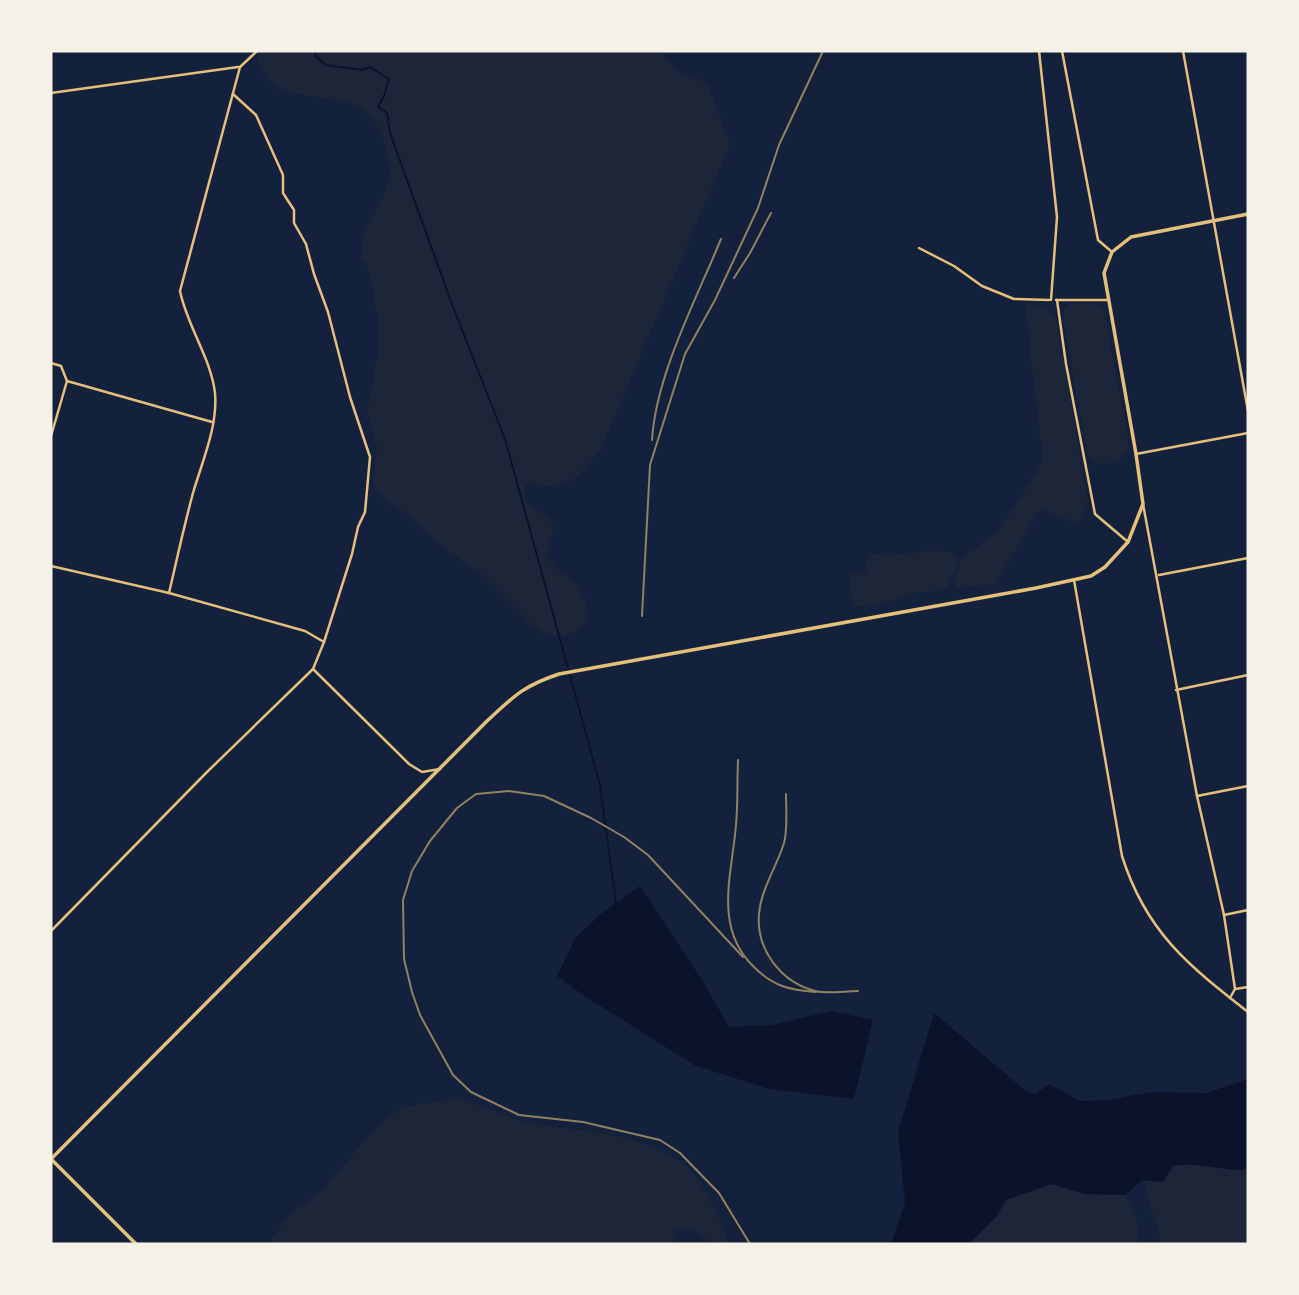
<svg xmlns="http://www.w3.org/2000/svg" width="1299" height="1295" font-family="Manrope,sans-serif">
  <rect width="100%" height="100%" fill="#14213d"/>
  <g fill="#1d2539">
    <path d="M257,51H661C674,71 683,77 707,82L730,145L601,449C587,465 577,483 554,486C544,487 535,482 526,484C516,523 572,499 546,553L550,561L560,572L579,586L588,607L587,617L581,628L565,637L548,635L533,626L481,573L443,547L416,521L391,504L375,488L373,479L377,447L367,411L378,353L379,328L374,294L367,266L361,258C362,249 362,239 365,231C374,211 390,194 389,171C388,154 382,128 370,115C338,82 262,116 257,51Z"/>
    <path d="M1070,304H1094L1104,310L1129,445C1125,462 1099,472 1088,455L1063,321L1064,309Z"/>
    <path d="M1025,305C1040,305 1048,304 1056,318L1088,501L1078,523L1040,509L995,584L954,588L961,559L999,531L1043,461Z"/>
    <path d="M933,551L950,552L956,555L959,562L946,588L941,591L919,592L873,607L856,606L850,595V574L866,572L868,553L890,555Z"/>
    <path d="M460,1098C482,1106 504,1117 526,1122C579,1133 659,1130 696,1177C710,1196 719,1217 727,1239L724,1244C700,1244 696,1220 674,1231L678,1244H272V1238L288,1216L324,1189L371,1133L392,1114L408,1106Z"/>
    <path d="M1192,1163L1236,1171L1248,1169V1244H1162L1143,1180L1163,1182L1173,1166Z"/>
    <path d="M1051,1184L1085,1194L1125,1195L1136,1218L1140,1244H969L997,1216L1006,1200Z"/>
  </g>
  <g fill="#0b132b">
    <path d="M640,886L702,980L729,1027L772,1025L831,1011L873,1020L854,1099L769,1089L694,1065L583,995L557,976L576,937L602,913Z"/>
    <path d="M934,1013L1026,1091L1035,1094L1049,1084L1080,1101L1107,1100L1151,1092L1206,1093L1248,1079V1169C1221,1172 1202,1161 1173,1166L1163,1182L1143,1180L1125,1195L1085,1194L1051,1184L1006,1200L997,1216L969,1244H891L905,1202L898,1132Z"/>
  </g>
  <g fill="none" stroke-linecap="round" stroke-linejoin="round">
    <path stroke="#0b132b" stroke-width="2" d="M316,51L315,55L325,65L363,70L370,67L389,79L384,96L378,107L387,113L390,133L453,307L505,439L600,785L616,903"/>
    <g stroke="#e5c07b" stroke-width="2.5">
      <path d="M1039,51L1057,217L1051,300"/>
      <path d="M1062,51L1098,240L1112,252"/>
      <path d="M1183,51L1248,411"/>
      <path d="M240,67L257,51"/>
      <path d="M51,93L238,67"/>
      <path d="M919,248L954,266L982,286L1014,299L1049,300"/>
      <path d="M1056,300H1108"/>
      <path d="M1057,300L1066,364L1095,514L1128,542"/>
      <path d="M51,363L61,366L67,381"/>
      <path d="M67,381L212,422"/>
      <path d="M51,436L67,381"/>
      <path d="M1136,454L1248,433"/>
      <path d="M1143,504L1197,796L1224,915L1235,989"/>
      <path d="M51,566L169,593L305,631L324,642"/>
      <path d="M1159,575L1248,558"/>
      <path d="M1074,580L1122,856C1146,932 1188,965 1248,1012"/>
      <path d="M169,593C177,559 184,526 193,493C202,462 218,426 215,393C211,358 187,326 180,291L240,67"/>
      <path d="M313,669L409,764L422,772L440,769"/>
      <path d="M1176,690L1248,675"/>
      <path d="M1197,796L1248,786"/>
      <path d="M1224,915L1248,910"/>
      <path d="M51,931L206,773L313,669L324,642L352,554L358,527L365,512L370,457L350,397L328,312L314,274L306,244L294,223V210L283,193V175L256,115L233,94"/>
      <path d="M1230,998L1235,989L1248,987"/>
    </g>
    <g stroke="#e5c07b" stroke-width="3.5">
      <path d="M51,1159L487,721C514,696 523,686 559,674L1036,588L1091,576L1105,567L1128,542L1143,504L1136,454L1104,273L1112,252L1131,237L1248,214"/>
      <path d="M51,1159L136,1244"/>
    </g>
    <g stroke="#918062" stroke-width="2">
      <path d="M734,278L750,253L771,213"/>
      <path d="M652,440C656,375 696,300 721,239"/>
      <path d="M642,616L650,465L685,354L715,300L758,208L779,145L823,51"/>
      <path d="M738,760C737,782 738,804 736,825C732,874 713,928 754,967C774,987 790,990 816,992"/>
      <path d="M786,794C786,809 788,828 784,843C777,866 761,889 759,914C756,950 781,982 815,991C827,994 845,991 858,991"/>
      <path d="M743,957L648,855L624,837L591,818L544,796L509,791L476,794L457,808L430,841L412,871L403,900L404,959L412,992L420,1015L453,1075L471,1092L519,1115L583,1122L660,1140L680,1153L719,1193L750,1244"/>
    </g>
  </g>
  <rect width="1299" height="1295" fill="none" stroke="#f6f1e7" stroke-width="105"/>
</svg>
